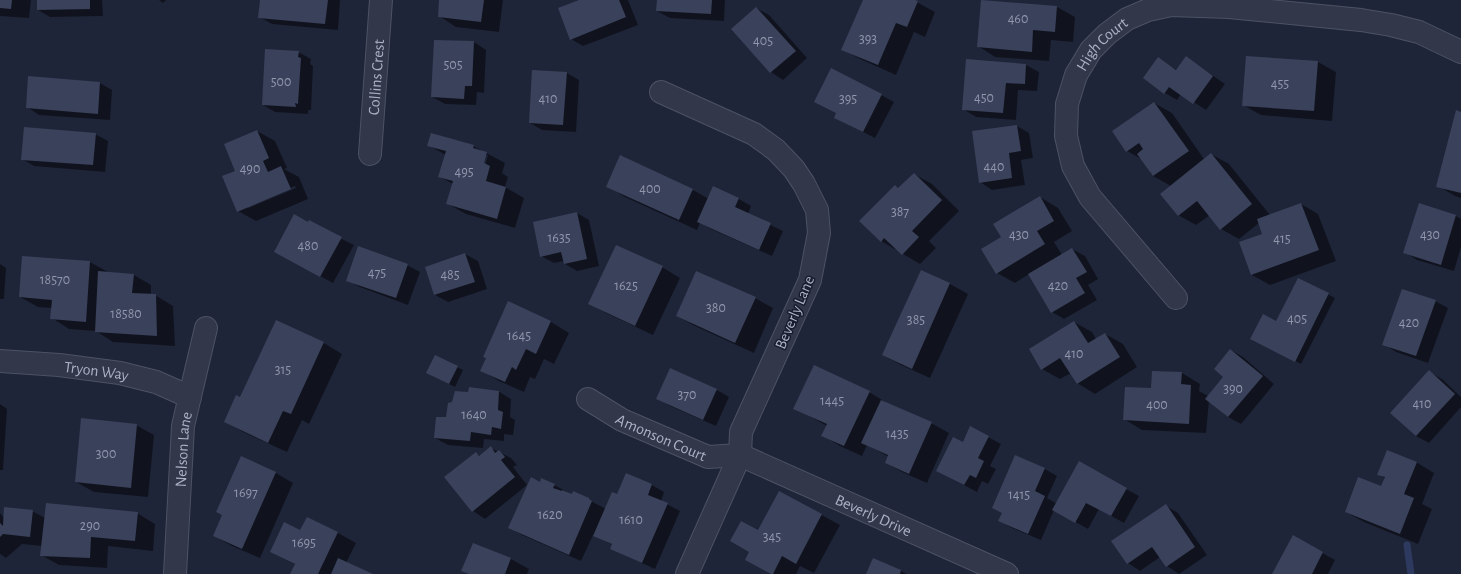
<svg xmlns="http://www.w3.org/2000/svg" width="1461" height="574" font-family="'Alegreya Sans',sans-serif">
  <rect width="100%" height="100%" fill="#1f2539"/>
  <g fill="#0007" fill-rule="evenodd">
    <path d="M0,0H31L29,18L0,16Z"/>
    <path d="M38,0H102L103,16L50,17L38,10Z"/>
    <path d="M159,0H166L163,3Z"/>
    <path d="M261,0H340L338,30L272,24L259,17Z"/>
    <path d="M440,0H503L499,32L456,27L439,16Z"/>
    <path d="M582,0H628L638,25L583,46L571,39Z"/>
    <path d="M658,0H725L724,21L670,18L657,11Z"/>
    <path d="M864,0H913L935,12L925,37L914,32L896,75L860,59L842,49Z"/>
    <path d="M1057,7L1075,17L1073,42L1051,40L1049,61L995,57L978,46Z"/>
    <path d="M756,8L769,15L807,58L783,80L771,72L732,29Z"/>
    <path d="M474,42L486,50L484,93L477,92L476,105L445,104L432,97Z"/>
    <path d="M298,52L311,59L310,64L313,66L311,110H308V114L275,112L263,105Z"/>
    <path d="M1186,57L1225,84L1206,110L1181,94L1177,100L1165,93L1159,59L1177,70Z"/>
    <path d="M1247,57L1318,62L1336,72L1332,121L1261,115L1243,105Z"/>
    <path d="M967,61L1026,65L1039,72L1037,91L1018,90L1016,120L976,117L963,109Z"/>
    <path d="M567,73L579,80L576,132L542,130L530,123Z"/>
    <path d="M100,83L112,90L110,120L39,115L27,107Z"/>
    <path d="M881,95L894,102L875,138L835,118Z"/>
    <path d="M1154,103L1172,113L1204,159L1211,154L1229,164L1270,215L1301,204L1318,214L1336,261L1270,285L1252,275L1240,243L1263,234L1259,223L1239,239L1221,229L1210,215L1196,225L1178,215L1171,186L1153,176L1143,160L1127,151Z"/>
    <path d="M1461,113V198L1455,196L1438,186Z"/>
    <path d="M1017,126L1029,133L1033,158L1021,160L1025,185L992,190L980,182Z"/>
    <path d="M257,131L275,141L287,168L284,169L299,177L308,199L256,221L238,211L237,171ZM295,186L296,188L248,208V206Z"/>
    <path d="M95,134L108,141L105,172L34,166L22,159Z"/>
    <path d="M428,145L473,146L505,163L502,173L508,177L505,187L524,198L515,228L466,214L448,204L453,184L440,177L446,155ZM485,155H488L484,169L482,168Z"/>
    <path d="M621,156L693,190L709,199H739L751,206L748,214L783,231L772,256L711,229L700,223L697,230L625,197L607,186Z"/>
    <path d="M914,174L932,184L959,211L929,241L936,248L920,264L881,241L895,186L900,189Z"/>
    <path d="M1040,197L1058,208L1072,231L1054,242L1062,255L1072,249L1085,256L1098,279L1088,285L1097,300L1064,319L1052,312L1029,274L1015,283L997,273L1003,237Z"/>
    <path d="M1420,205L1456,216L1461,219V247L1454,271L1417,260L1405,252Z"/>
    <path d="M577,213L589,220L599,266L577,271L565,264L564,261L554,263L541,256Z"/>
    <path d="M309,223L354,245L333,283L288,259Z"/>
    <path d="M465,254L478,261L487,289L448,302L435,295Z"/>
    <path d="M90,262L108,272L134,275L151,285V295H155L173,306L175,346L113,342L96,331L69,329L52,318V308L38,307L20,297Z"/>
    <path d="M0,264L6,268L4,299H0Z"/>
    <path d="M407,265L420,272L408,305L360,287L347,280Z"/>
    <path d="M662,267L680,278L653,335L608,314L590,304Z"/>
    <path d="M922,271L950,284L968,294L930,378L901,365L883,355Z"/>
    <path d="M1299,279L1335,298L1301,364L1258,342L1277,322Z"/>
    <path d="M755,298L773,308L754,353L695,326L677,316Z"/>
    <path d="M1435,301L1448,308L1428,363L1396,352L1384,344Z"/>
    <path d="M509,303L551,322L569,333L554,364L544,359L535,379L530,377L524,392L499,381L481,370Z"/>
    <path d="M276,321L324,343L342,354L309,424L302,420L287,452L243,432L225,421L241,398Z"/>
    <path d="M1074,322L1092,332L1096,339L1105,334L1123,344L1137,367L1095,394L1077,383L1071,373L1060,379L1042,369Z"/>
    <path d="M1231,350L1243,357L1274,384L1241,424L1228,417L1209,400L1206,433L1142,430L1124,419L1152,389L1182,373L1200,384L1199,391L1208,396L1225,377Z"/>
    <path d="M457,367L463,370L455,387L433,376Z"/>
    <path d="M670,369L717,390L729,397L716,426L670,406L658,399Z"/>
    <path d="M1429,372L1442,379L1461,397V407L1429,443L1416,436Z"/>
    <path d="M498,391L511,399L510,417L515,420L513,435L504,434V441L484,439L483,448L448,445L435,438L447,418Z"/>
    <path d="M869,392L887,403L931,423L949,433L927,483L904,473L886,463L889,457L867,445L862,456L840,446L822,435L827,426L795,408Z"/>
    <path d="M0,404L7,409L3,470H0Z"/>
    <path d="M136,425L154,435L148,497L94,492L76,482Z"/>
    <path d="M971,428L1001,444L990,466L996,469L988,484L982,481L977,492L937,471L963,443Z"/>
    <path d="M491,448L511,458L517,465L513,467L527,485L485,519L473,511L445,477L476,453L480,456Z"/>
    <path d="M1015,457L1045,469L1057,476L1047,498L1057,504L1126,489L1139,496L1124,523L1099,509L1088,529L1054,510L1041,540L1012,528L1000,521L1003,513Z"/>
    <path d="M1416,462L1434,473L1422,504L1432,509L1418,544L1364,522L1346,512L1382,487L1385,478L1378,474Z"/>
    <path d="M276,473L293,483L260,558L232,546L214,536Z"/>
    <path d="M627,474L652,485L664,492L661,501L680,511L655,569L624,555L611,548L613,545L593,535L581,561L522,535L510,528L541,483L554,485L573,495L574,492L606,509L618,495Z"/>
    <path d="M779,492L840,525L814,573L800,566L796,574H771L746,560L759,531Z"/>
    <path d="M1166,506L1178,513L1207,555L1179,574L1167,566L1160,557L1140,571L1128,563Z"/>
    <path d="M32,511L45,518L137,513L155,524L153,551L108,546L107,568L59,565L41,555L42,546L22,544L6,558L0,554V513L4,518Z"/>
    <path d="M301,531L338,533L356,543L346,563L371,574H291L296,565L271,552Z"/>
    <path d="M1293,537L1335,560L1328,574H1273Z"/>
    <path d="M473,544L511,559L529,569L527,574H469L463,571Z"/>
    <path d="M874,559L901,571L907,574H867Z"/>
  </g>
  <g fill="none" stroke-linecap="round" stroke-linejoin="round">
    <path stroke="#2d395e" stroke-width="7" d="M1407,545L1411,574"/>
  </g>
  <g fill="#3a415a">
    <path d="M0,0H12L11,9L0,8Z"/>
    <path d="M37,0H90V9L37,10Z"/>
    <path d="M260,0H328L325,24L258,18Z"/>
    <path d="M439,0H484L481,22L438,17Z"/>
    <path d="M579,0H619L626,17L570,40L558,8Z"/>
    <path d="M657,0H712L711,14L656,11Z"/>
    <path d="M863,0H915L918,1L907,27L896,23L878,65L841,50Z"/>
    <path d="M981,0L1057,6L1055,32L1033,30L1032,52L977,47Z"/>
    <path d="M756,7L796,51L770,73L731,29Z"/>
    <path d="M434,40L474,41L472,86H465L464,99L431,97Z"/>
    <path d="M265,49L299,51L298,57L301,58L298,104L295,103L296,107L262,105Z"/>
    <path d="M1186,56L1213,76L1193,104L1169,87L1164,94L1143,78L1158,57L1176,70Z"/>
    <path d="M1246,56L1318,61L1314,111L1242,106Z"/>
    <path d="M966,59L1026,64L1025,84L1006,83L1003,113L962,110Z"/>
    <path d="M831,68L882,94L863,132L834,118L836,113L814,102Z"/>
    <path d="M532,70L567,72L563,125L529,123Z"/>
    <path d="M28,76L100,82L98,114L26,108Z"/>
    <path d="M1154,102L1189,151L1153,176L1137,154L1143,149L1139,143L1126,152L1112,131Z"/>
    <path d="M1456,110L1461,112V193L1436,187Z"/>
    <path d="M1017,125L1021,151L1009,153L1012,178L979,183L972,131Z"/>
    <path d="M24,127L96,133L93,165L21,160Z"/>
    <path d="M257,130L269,158L263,161L268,172L281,166L291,189L237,212L222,176L235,171L224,144Z"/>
    <path d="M431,133L474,145L473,148L487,152L484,163L490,166L486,181L506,187L497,219L446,204L453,181L438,177L446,151L427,146Z"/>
    <path d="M1211,153L1252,204L1220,230L1197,201L1178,216L1160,194Z"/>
    <path d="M620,155L693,189L679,220L606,187Z"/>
    <path d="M914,173L942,200L912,231L919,237L902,255L884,238L881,242L859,221L895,185L898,188Z"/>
    <path d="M713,186L739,198L735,207L771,223L759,250L697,222Z"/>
    <path d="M1040,196L1054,221L1037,231L1045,244L996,274L981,249L1001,237L993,224Z"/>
    <path d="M1301,203L1319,250L1251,275L1239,242L1262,234L1257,219Z"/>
    <path d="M1419,203L1456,215L1441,265L1403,253Z"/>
    <path d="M577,212L587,259L564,264L561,252L540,257L533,222Z"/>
    <path d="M294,214L308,222L309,220L342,237L320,277L274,252Z"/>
    <path d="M616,245L663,266L635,326L588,304Z"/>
    <path d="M358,246L408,264L396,298L346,281Z"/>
    <path d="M1072,248L1087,272L1076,278L1085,293L1051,313L1028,274Z"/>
    <path d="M465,253L475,282L434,295L425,267Z"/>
    <path d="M22,256L90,261L86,322L50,319L52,300L19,297Z"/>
    <path d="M921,270L950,283L912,369L882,355Z"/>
    <path d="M98,271L134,274L132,293L156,294L157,336L95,332Z"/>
    <path d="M696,271L756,297L735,343L676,316Z"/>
    <path d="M1298,278L1329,293L1295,362L1250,339L1263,314L1276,321Z"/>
    <path d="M1402,289L1436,300L1416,356L1382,345Z"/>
    <path d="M508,301L551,321L536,354L526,349L516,370L512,367L505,382L480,371L486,358L483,357Z"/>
    <path d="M276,320L324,342L291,414L283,411L268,443L224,422L236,395L240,397Z"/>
    <path d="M1074,321L1088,343L1105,333L1120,357L1077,384L1060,358L1041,370L1029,349Z"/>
    <path d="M1230,349L1263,376L1228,417L1205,399L1223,377L1214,369Z"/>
    <path d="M435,355L458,366L449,384L426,373Z"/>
    <path d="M814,365L870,391L844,446L821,436L827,424L793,409Z"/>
    <path d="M670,368L717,389L703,420L656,399Z"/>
    <path d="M1429,370L1455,394L1416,436L1390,413Z"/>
    <path d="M1152,371L1182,372L1181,384L1191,385L1189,424L1123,420L1125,387L1151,388Z"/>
    <path d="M469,387L499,391L498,410L503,412L501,429L492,427L491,435L471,432L470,441L434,438L436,417H446L448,403L452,402L455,391L468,392Z"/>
    <path d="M881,400L932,422L909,474L885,463L888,455L861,443Z"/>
    <path d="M81,418L137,424L131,488L75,482Z"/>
    <path d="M970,426L989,436L978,458L984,461L976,478L970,475L964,485L936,471L953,437L963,442Z"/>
    <path d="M491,446L495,453L499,450L505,457L501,460L515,477L472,512L444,477L476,452L479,456Z"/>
    <path d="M1387,450L1417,462L1404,494L1414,498L1400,534L1345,512L1358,477L1381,486L1385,477L1377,475Z"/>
    <path d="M1015,455L1045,468L1035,491L1045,496L1028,534L998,521L1002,513L992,508Z"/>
    <path d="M241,456L276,472L242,549L213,536L222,515L216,512Z"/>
    <path d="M1079,461L1127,488L1111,516L1086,503L1075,523L1052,510Z"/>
    <path d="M626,473L652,484L648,495L668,503L642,563L610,549L612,544L593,536L612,492L617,494Z"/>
    <path d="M531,477L540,482L541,478L555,484L553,488L562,491V490L572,494L573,491L589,498V499L592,501L569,555L508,528Z"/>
    <path d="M779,491L822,514L796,564L782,556L773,574H771L745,560L749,552L730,541L741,521L758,530Z"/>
    <path d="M46,503L138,512L135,541L91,537L90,558L40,556Z"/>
    <path d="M1166,504L1195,547L1166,567L1152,547L1127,564L1111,541Z"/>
    <path d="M4,507L33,510L30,537L3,534L0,537V523L3,526Z"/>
    <path d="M307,517L338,532L318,574H290L295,564L270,552L284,522L300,530Z"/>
    <path d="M1293,535L1323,552L1312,574H1272Z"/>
    <path d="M473,543L511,558L505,574H469L461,571Z"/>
    <path d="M338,558L373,574H331Z"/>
    <path d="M873,558L901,570L900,574H866Z"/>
  </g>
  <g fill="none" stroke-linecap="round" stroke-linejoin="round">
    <g stroke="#4d5264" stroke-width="24">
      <g id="minor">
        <path d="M661,92L754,134L776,150L794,169L804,184L817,210L819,233L810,280L741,432L740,455L687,574"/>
        <path id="s1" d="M370,154L381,0"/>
        <path id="s2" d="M1176,298L1090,197L1073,166L1066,136L1067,104L1076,75L1091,50L1107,34L1127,19L1148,10L1171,5L1229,7L1361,20L1391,25L1419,32L1461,52"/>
        <path id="s3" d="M0,361L59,365L120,373L156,382L190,397"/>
        <path id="s4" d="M588,399L622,420L708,457L740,455L1007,574"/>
        <path id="s5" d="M175,574L183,426L206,328"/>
      </g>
    </g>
    <use href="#minor" stroke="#32384a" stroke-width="22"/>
  </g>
  <g text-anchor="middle" stroke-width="3" stroke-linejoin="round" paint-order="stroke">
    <g font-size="14" fill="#9096ab">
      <text x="1018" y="23">460</text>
      <text x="868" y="43">393</text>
      <text x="763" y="45">405</text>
      <text x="453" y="69">505</text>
      <text x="281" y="86">500</text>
      <text x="1280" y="88">455</text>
      <text x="984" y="102">450</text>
      <text x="548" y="103">410</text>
      <text x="848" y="103">395</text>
      <text x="994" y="171">440</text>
      <text x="250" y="173">490</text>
      <text x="464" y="176">495</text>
      <text x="650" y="193">400</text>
      <text x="900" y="216">387</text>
      <text x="1019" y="239">430</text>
      <text x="1430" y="239">430</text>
      <text x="559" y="242">1635</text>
      <text x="1282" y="243">415</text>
      <text x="308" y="250">480</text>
      <text x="377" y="277">475</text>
      <text x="450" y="279">485</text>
      <text x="55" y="284">18570</text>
      <text x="626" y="290">1625</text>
      <text x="1058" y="290">420</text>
      <text x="716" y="312">380</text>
      <text x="126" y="318">18580</text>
      <text x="1297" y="323">405</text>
      <text x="916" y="324">385</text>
      <text x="1409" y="327">420</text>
      <text x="519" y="340">1645</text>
      <text x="1074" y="358">410</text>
      <text x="283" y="374">315</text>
      <text x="1233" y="393">390</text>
      <text x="687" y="399">370</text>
      <text x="832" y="405">1445</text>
      <text x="1422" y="408">410</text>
      <text x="1157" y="409">400</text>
      <text x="474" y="419">1640</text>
      <text x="897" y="438">1435</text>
      <text x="106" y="458">300</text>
      <text x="246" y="497">1697</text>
      <text x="1019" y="499">1415</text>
      <text x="550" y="519">1620</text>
      <text x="631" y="524">1610</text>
      <text x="90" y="530">290</text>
      <text x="772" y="541">345</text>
      <text x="304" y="547">1695</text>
    </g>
    <g font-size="16" fill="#acb2c6" stroke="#181d2e">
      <text dy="6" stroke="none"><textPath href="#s2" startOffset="302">High Court</textPath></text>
      <text dy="6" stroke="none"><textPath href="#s1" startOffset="77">Collins Crest</textPath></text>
      <text transform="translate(794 312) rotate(-67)" y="6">Beverly Lane</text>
      <text dy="6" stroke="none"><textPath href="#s3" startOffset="97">Tryon Way</textPath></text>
      <text dy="6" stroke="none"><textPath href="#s4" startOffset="83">Amonson Court</textPath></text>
      <text dy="6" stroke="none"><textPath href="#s5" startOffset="125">Nelson Lane</textPath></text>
      <text dy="6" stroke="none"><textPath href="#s4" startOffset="312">Beverly Drive</textPath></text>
    </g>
  </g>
</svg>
